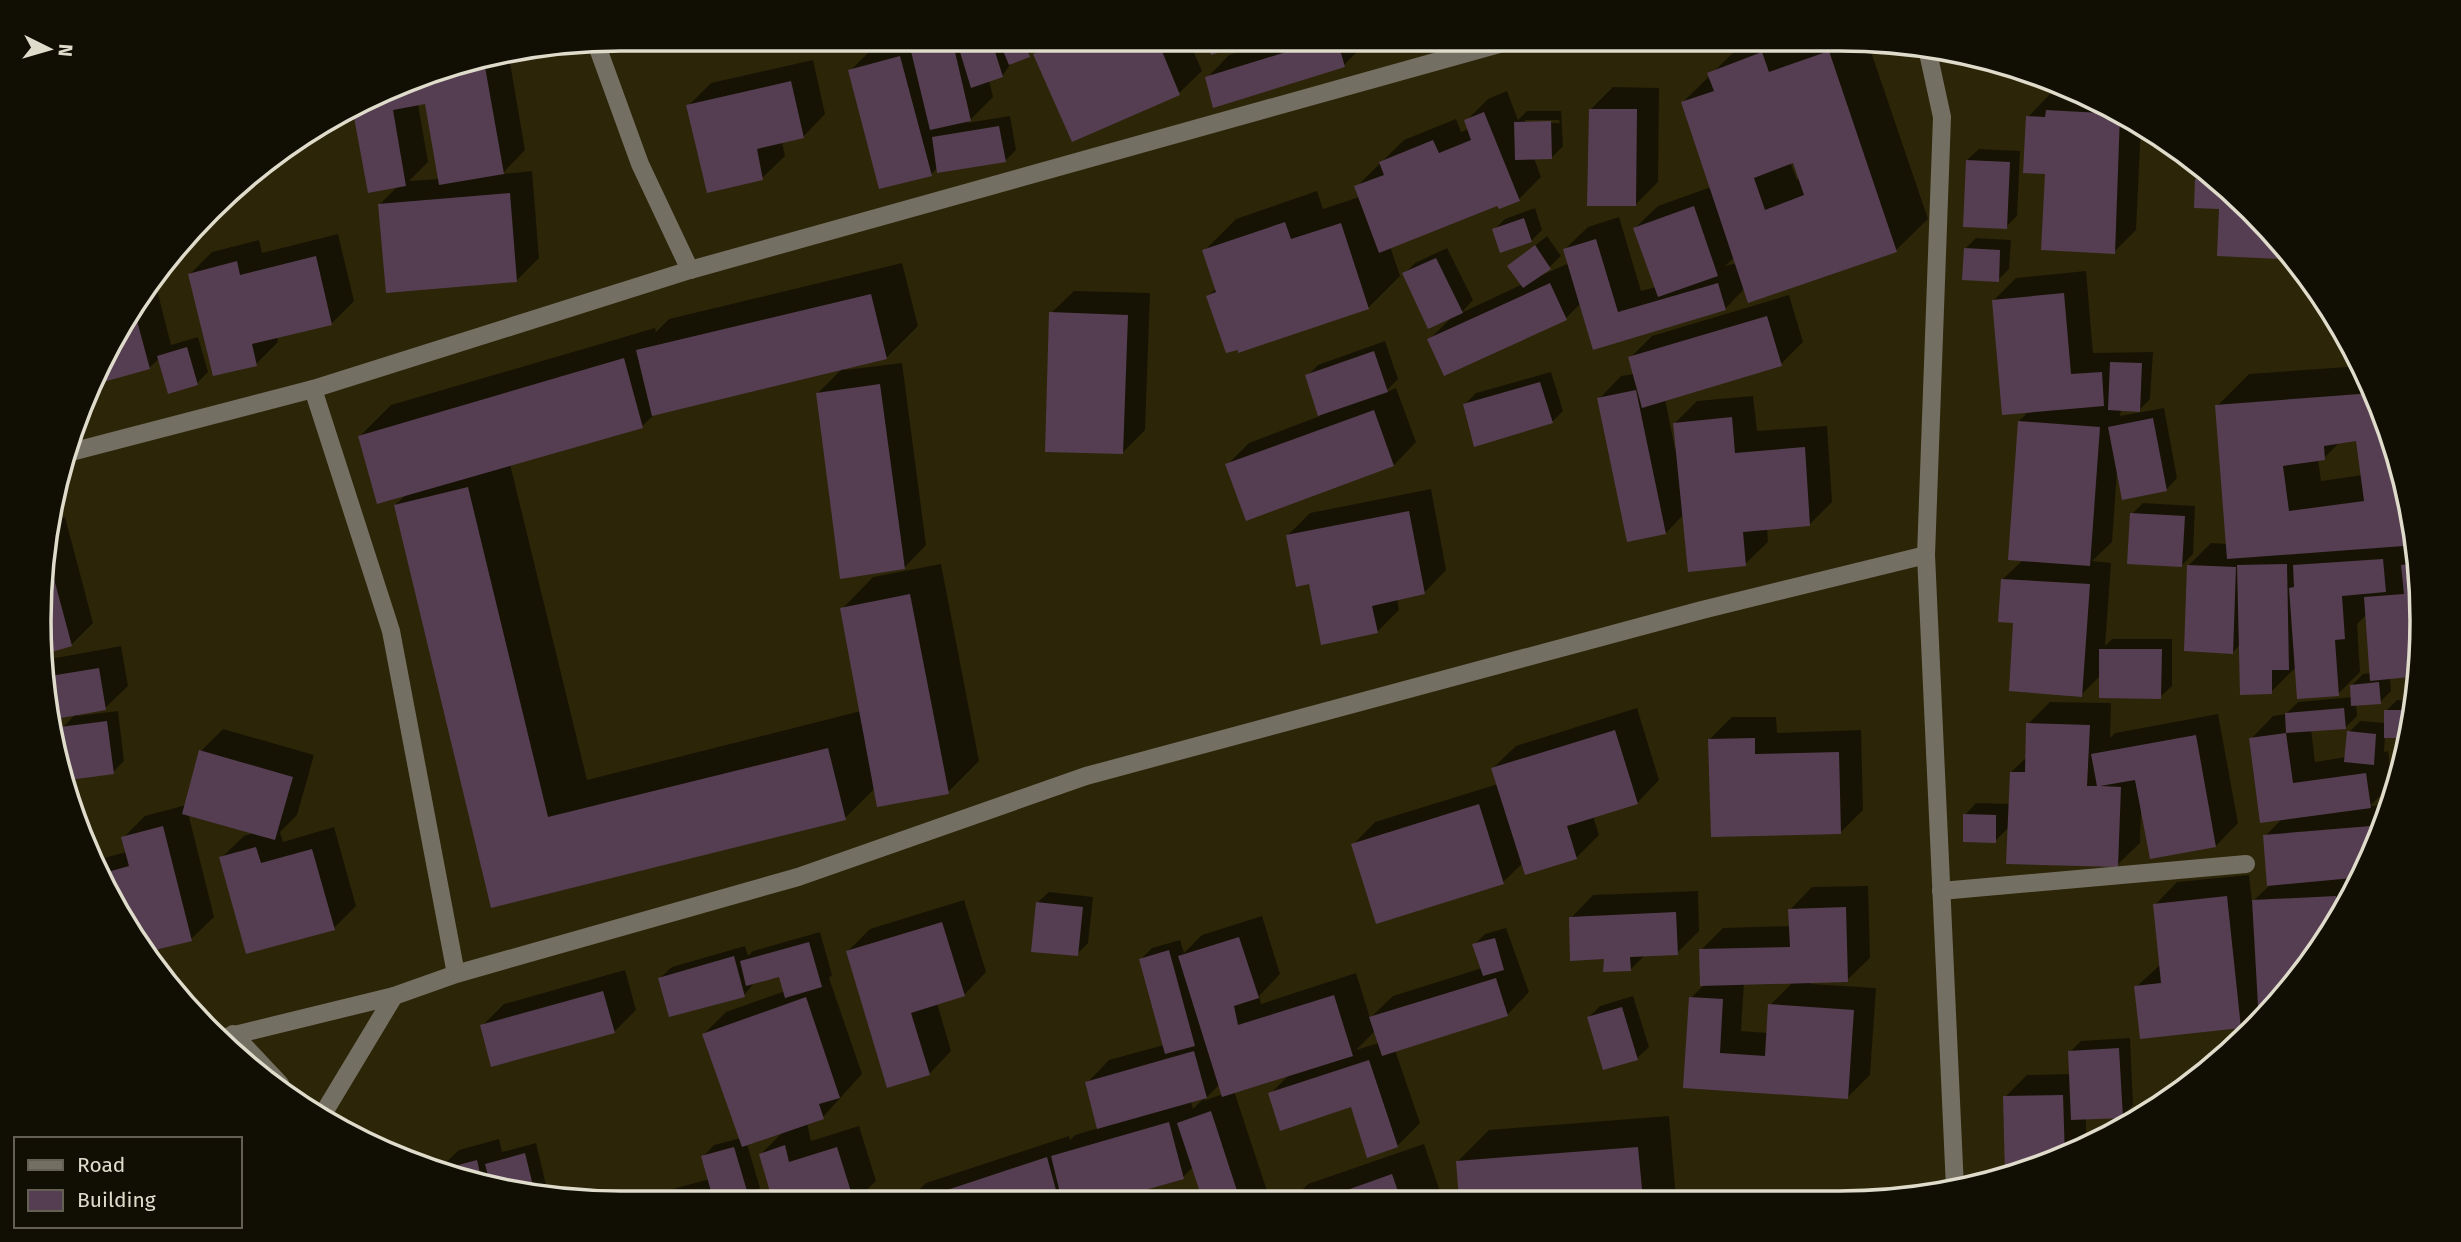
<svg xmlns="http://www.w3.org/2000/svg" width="2461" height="1242" font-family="'Fira Sans',sans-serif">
  <rect width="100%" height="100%" fill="#2c2508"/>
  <g fill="#0007" fill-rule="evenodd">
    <path d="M908,39H1038L1042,48L1050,39H1188L1202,71L1179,93L1073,139L1034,51L1012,62L1002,76L989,80L993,97L967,123L1010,116L1016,150L1005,161L938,167L931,174L850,71L872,49Z"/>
    <path d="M1281,39H1365L1366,43L1344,65L1207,78L1229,55Z"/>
    <path d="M1746,40H1867L1928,219L1896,250L1745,288L1725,309L1595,347L1581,303L1566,318L1430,339L1452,317L1404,274L1415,263L1447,248L1473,300L1461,313L1523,284L1509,266L1547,236L1561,256L1540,276L1569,263L1565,249L1588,227L1619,217L1641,291L1656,287L1635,228L1658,206L1711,187L1683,102ZM1794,161L1800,178L1797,180L1790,162ZM1735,257L1737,263L1725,266Z"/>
    <path d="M509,57L525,150L502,174L532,171L539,258L517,280L380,204L398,186L355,112L433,70ZM426,102L440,179L409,181L428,162L418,104Z"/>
    <path d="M813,60L825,114L803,137L782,142L785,156L762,178L688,106L711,83Z"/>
    <path d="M1613,87L1659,88L1658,182L1636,204L1591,109Z"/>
    <path d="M2071,89L2097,98L2141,125L2136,230L2114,252L2047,172L2028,117L2050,94L2064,95Z"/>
    <path d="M1507,91L1518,120L1527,111H1561L1563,146L1551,158H1534L1541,177L1519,199L1498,204L1390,246L1400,276L1368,308L1208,296L1217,288L1204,251L1236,219L1317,191L1323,209L1359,197L1356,187L1404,140L1456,119L1461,132L1469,129L1466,121L1488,99ZM1525,120H1559L1560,123L1525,124Z"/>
    <path d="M1979,149L2020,151L2017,216L2006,227L1967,160Z"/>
    <path d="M2207,170L2278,237L2287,249L2279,257L2221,207L2197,180Z"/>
    <path d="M1535,208L1542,230L1531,241L1494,230L1505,219Z"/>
    <path d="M203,218V223L181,245H177Z"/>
    <path d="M338,234L354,301L332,323L277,337L278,342L256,364L190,274L212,252L259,240L262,253Z"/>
    <path d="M1976,238L2011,240L2009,269L1998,280L1965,249Z"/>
    <path d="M902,263L918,326L886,358L844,368L845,370L902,363L926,545L904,568L818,393L843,368L655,414L642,426L510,464L587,780L861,711L842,609L873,577L941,564L979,761L948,792L875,788L845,818L492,905L395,505L407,494L360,436L391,405L655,328L656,332L669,319Z"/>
    <path d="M2086,271L2093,353L2153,352L2150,399L2139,410L2121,409L2120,416L2164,408L2177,478L2166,490L2117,471L2112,542L2092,561L2111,563L2105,646L2112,639H2172V686L2160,697L2101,675L2081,695L2015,621L2003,579L2023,560L2019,421L2030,410L1994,300L2016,278Z"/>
    <path d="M154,278L171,345L198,337L208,372L197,383L160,358L149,368L97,382L117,329Z"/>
    <path d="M1074,291L1150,293L1145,430L1123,452L1051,313Z"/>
    <path d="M1789,295L1803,342L1781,364L1665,399L1675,449H1678L1675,423L1697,401L1753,396L1757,431L1827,426L1832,502L1810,524L1767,528L1768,542L1745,564L1684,514L1666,533L1599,399L1621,376L1634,374L1630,358L1652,336Z"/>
    <path d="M1385,341L1398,379L1384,393L1396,388L1416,442L1394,465L1247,519L1227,465L1249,443L1320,416L1307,376L1318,365Z"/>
    <path d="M2361,366L2391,433L2417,544H2405L2407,562L2418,551L2421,659L2409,736L2385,737L2384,752L2388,751L2392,784L2370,806L2390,805L2364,875L2358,876L2359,884L2278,1005L2261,1021L2260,1007L2241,1026L2136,987L2161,964L2155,905L2177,882L2249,875L2252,902L2269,886L2265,836L2283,818L2251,739L2273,716L2286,714L2298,702L2353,697L2352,685L2363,674L2371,673L2367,614L2357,624L2360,672L2338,694L2296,667L2271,692L2241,644L2233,652L2189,565L2211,543L2227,544L2217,406L2249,374ZM2358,439L2363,475L2321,481L2318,459L2324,458L2341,441ZM2411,676L2413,700H2397L2386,711V723L2360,721L2349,732L2347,757L2315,762L2311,729L2346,727L2357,716L2356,704L2380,702L2391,691L2390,677Z"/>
    <path d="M1551,372L1563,411L1552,422L1464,405L1476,393Z"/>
    <path d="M1431,489L1446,570L1424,593L1397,598L1399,610L1377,632L1311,582L1288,535L1310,513Z"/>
    <path d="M2143,503L2195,506L2193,554L2182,565L2132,514Z"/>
    <path d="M65,517L93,623L71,645L45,652L49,521Z"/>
    <path d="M121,646L128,686L105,708L78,713V716L118,711L124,761L113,772L62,728L77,713L43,697L45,660Z"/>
    <path d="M2050,702L2111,703L2110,738L2115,733L2218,714L2238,823L2216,846L2141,810L2140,843L2117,865L2009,827L1995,841L1965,815L1976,803L2010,804L2011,772L2027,757L2028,724Z"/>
    <path d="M1637,708L1659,780L1637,803L1593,816L1599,835L1576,858L1523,863L1503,882L1353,845L1375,822L1498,784L1493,768L1516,746Z"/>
    <path d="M1732,717H1776L1777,733L1861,730L1863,810L1840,833L1710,739Z"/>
    <path d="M223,729L314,755L297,815L280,832L283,842L334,827L356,906L334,928L221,858L244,836L256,832L188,813L214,917L191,939L150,950L98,878L93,861L126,852L123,838L145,816L186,805L201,751Z"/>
    <path d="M1868,886L1870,958L1847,980L1811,981V984L1876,988L1870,1075L1848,1097L1685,1087L1691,998L1705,984L1701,950L1723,928L1791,926L1790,910L1812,887ZM1793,982L1770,1005L1768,1033L1741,1031L1744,983Z"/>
    <path d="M1698,891L1699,931L1677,953L1645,955L1630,970L1605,957L1571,918L1593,895Z"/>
    <path d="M1049,892L1093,897L1088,943L1077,954L1037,903Z"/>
    <path d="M964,900L986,972L964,995L937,1003L951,1051L929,1074L848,951L870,929Z"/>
    <path d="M1262,916L1280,974L1259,996L1261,1004L1356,973L1370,1018L1393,996L1482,968L1474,945L1485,934L1506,928L1529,992L1507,1015L1395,1050L1420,1123L1397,1146L1352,1105L1270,1094L1290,1074L1234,1091L1270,1200H1204L1193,1167L1183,1177L1100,1201H1029L1027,1193L1018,1195L1019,1201H907L926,1183L1069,1136L1070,1140L1075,1135L1099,1128L1087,1083L1109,1060L1164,1045L1141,959L1152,948L1180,940L1184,953L1202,935ZM1375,1031L1379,1043L1356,1050ZM1220,1084L1223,1094L1203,1101ZM1205,1097L1193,1109L1191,1101Z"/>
    <path d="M820,932L832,975L829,978L862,1074L823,1117L807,1123L811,1141L859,1126L876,1181L855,1201L775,1202L761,1154L784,1131L747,1144L760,1188L749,1199L624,1202L710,1179L703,1157L714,1145L741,1138L704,1034L726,1012L785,991L780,975L755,982L744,995L660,978L672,967L745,946L748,956L753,951Z"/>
    <path d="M625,970L636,1010L614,1032L482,1026L504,1004Z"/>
    <path d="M1633,996L1649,1047L1637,1058L1605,1068L1589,1017L1600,1006Z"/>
    <path d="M2130,1038L2133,1105L2122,1116L2086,1118V1146L2063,1159L2007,1174L2005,1097L2027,1075L2071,1074L2070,1052L2081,1041Z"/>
    <path d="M2195,1073L2205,1074L2184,1089V1085Z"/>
    <path d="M1669,1116L1676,1199L1461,1200L1458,1161L1489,1130Z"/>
    <path d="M499,1139L502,1152L536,1143L548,1193L545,1196L471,1184L437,1171L459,1150Z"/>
    <path d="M1424,1144L1443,1200H1292L1308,1184Z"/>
  </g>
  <g fill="#553e52" fill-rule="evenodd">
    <path d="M944,39H952L971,121L930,130L910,47Z"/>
    <path d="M956,39H991L1003,77L971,88Z"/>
    <path d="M998,39H1023L1030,57L1009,65Z"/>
    <path d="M1067,39H1157L1180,95L1072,142L1033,54Z"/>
    <path d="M1206,39H1257L1258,40L1211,55Z"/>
    <path d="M1328,39H1337L1345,67L1213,108L1205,77Z"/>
    <path d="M1829,51L1897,252L1748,303L1681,102L1714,91L1707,73L1762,52L1769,72ZM1793,163L1804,195L1765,210L1754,178Z"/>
    <path d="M900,56L932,176L879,189L848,70Z"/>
    <path d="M484,61L504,174L439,185L425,104L393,110L406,186L368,193L353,112L433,70Z"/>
    <path d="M791,81L804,138L757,149L763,180L707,193L686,105Z"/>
    <path d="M1589,109H1637L1636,206H1587Z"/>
    <path d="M2046,110L2120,114L2115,254L2041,250L2045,174L2023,173L2026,116L2045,117Z"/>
    <path d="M1484,112L1520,201L1499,209L1497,206L1379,253L1354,186L1384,175L1379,162L1433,140L1439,153L1471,140L1464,120Z"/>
    <path d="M1551,121L1552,159L1515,160L1514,122Z"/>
    <path d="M999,126L1006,162L937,173L932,137Z"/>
    <path d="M1966,160L2010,162L2007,229L1963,227Z"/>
    <path d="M2195,179L2217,180L2278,237L2279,259L2217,256L2219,209L2194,208Z"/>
    <path d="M510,193L517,282L386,293L378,204Z"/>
    <path d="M1694,206L1718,276L1658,297L1633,228Z"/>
    <path d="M1524,218L1532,242L1500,253L1492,229Z"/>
    <path d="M1285,222L1291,239L1341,223L1369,309L1238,353V350L1226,353L1206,296L1216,292L1202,250Z"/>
    <path d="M1596,239L1618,312L1718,283L1726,310L1593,350L1563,249Z"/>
    <path d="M1535,245L1551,269L1523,288L1507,266Z"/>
    <path d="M1964,248L2000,250L1999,282L1962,280Z"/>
    <path d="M316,256L332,325L252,344L257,366L213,376L188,274L237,261L240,275Z"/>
    <path d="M1436,258L1463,313L1428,329L1402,273Z"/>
    <path d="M1550,283L1567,320L1444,376L1427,339Z"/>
    <path d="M2064,293L2071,374L2102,372L2104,406L2002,415L1992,300Z"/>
    <path d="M871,294L887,359L652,416L636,350Z"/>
    <path d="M133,306L150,369L96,384L117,329Z"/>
    <path d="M1049,312L1128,315L1123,454L1045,452Z"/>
    <path d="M1767,316L1782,366L1642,408L1628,357Z"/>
    <path d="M187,347L198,385L168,394L157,356Z"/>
    <path d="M1374,351L1388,392L1318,416L1305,375Z"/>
    <path d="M624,358L643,428L377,504L358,436Z"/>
    <path d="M2110,362L2142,363L2140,412L2108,410Z"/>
    <path d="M1540,382L1553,423L1474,447L1463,404Z"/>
    <path d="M880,384L905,569L840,579L816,393Z"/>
    <path d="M1636,390L1666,534L1627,542L1597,398Z"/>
    <path d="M2373,393L2391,433L2417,545L2227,559L2215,405ZM2356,441L2364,501L2289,511L2283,466L2325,460L2324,446Z"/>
    <path d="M1374,410L1394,466L1246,521L1225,464Z"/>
    <path d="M1732,417L1735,453L1805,447L1810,526L1743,532L1746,566L1688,572L1673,423Z"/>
    <path d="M2153,418L2167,491L2122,500L2108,427Z"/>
    <path d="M2018,421L2100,427L2090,566L2008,560Z"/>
    <path d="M468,487L548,817L828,748L846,820L491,908L394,505Z"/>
    <path d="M1409,511L1425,594L1372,606L1378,633L1321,645L1309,584L1296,587L1286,535Z"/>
    <path d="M2130,513L2185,516L2182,567L2127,564Z"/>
    <path d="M2383,559L2386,592L2342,596L2345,639L2335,640L2339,696L2297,699L2289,588L2294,587L2293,565Z"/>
    <path d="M49,560L72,646L45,654L48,561Z"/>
    <path d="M2418,563L2421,659L2413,709L2410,677L2370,681L2364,597L2404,594L2401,565Z"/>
    <path d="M2287,564L2289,670H2272V694L2240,695L2237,565Z"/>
    <path d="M2187,565L2236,567L2233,654L2184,651Z"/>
    <path d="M2001,579L2090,584L2082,697L2009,691L2013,623L1998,622Z"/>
    <path d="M910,594L949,794L877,807L840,608Z"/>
    <path d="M2099,649H2162L2161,699L2099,698Z"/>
    <path d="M99,668L106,710L50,720L43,697L44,677Z"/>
    <path d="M2379,682L2381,704L2351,706L2350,685Z"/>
    <path d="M2344,708L2346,729L2286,733L2285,713Z"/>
    <path d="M2384,710H2409L2408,738H2384Z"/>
    <path d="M107,721L114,774L69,780L60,727Z"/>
    <path d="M2026,723L2090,725L2087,786H2097L2091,754L2196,735L2216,847L2150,859L2135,780L2100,786L2121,787L2118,867L2006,864L2010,772H2025Z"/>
    <path d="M1615,730L1638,804L1567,826L1577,859L1525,875L1491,768Z"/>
    <path d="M2347,731L2376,734L2374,765L2344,762Z"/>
    <path d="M2286,733L2293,783L2366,773L2371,808L2260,823L2249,738Z"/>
    <path d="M1755,738V754L1839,752L1841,834L1711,837L1708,739Z"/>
    <path d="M199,750L293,777L275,840L182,814Z"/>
    <path d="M1479,804L1504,884L1376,924L1351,844Z"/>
    <path d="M1963,814L1996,815V843L1963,842Z"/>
    <path d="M2383,825L2363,877L2267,886L2263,835Z"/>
    <path d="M163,826L192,941L151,951L97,875L129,866L121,837Z"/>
    <path d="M256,847L261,863L312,849L335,930L246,954L219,857Z"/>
    <path d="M2227,896L2241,1028L2140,1039L2134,986L2161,983L2153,904Z"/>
    <path d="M2336,896L2338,916L2312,955H2299L2300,972L2278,1005L2259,1023L2252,900Z"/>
    <path d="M1036,902L1083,907L1078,956L1031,952Z"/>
    <path d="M1846,907L1848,982L1700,986L1699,949L1790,947L1788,909Z"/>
    <path d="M1676,912L1678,955L1630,957L1631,971L1603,972L1604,959L1570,961L1569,917Z"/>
    <path d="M942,922L965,996L911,1013L930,1075L887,1088L846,951Z"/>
    <path d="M1239,937L1259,998L1234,1006L1238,1025L1334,995L1353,1056L1222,1097L1178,956Z"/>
    <path d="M1495,938L1504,970L1483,976L1472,944Z"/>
    <path d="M809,942L822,987L785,998L779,977L746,986L740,961Z"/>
    <path d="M1169,950L1195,1046L1165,1054L1139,959Z"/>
    <path d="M734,956L745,997L669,1017L658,978Z"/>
    <path d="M1496,978L1508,1016L1382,1056L1369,1017Z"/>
    <path d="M603,991L615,1033L491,1067L480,1025Z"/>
    <path d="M806,997L840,1098L819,1104L824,1119L742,1147L702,1034Z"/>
    <path d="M1689,997L1723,999L1720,1053L1765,1056L1768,1004L1854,1010L1848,1099L1683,1088Z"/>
    <path d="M1622,1007L1638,1060L1603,1070L1587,1017Z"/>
    <path d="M2119,1048L2123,1118L2071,1120L2068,1051Z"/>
    <path d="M1194,1051L1207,1098L1097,1129L1085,1082Z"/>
    <path d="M1369,1060L1398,1147L1367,1158L1351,1107L1280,1131L1268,1093Z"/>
    <path d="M2063,1095L2065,1158L2005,1175L2003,1096Z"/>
    <path d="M1211,1111L1240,1200L1203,1201L1177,1123Z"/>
    <path d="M1169,1122L1184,1179L1106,1201H1062L1051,1156Z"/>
    <path d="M785,1145L789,1162L837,1147L854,1201L773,1202L759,1154Z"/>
    <path d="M734,1147L750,1201L714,1202L701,1156Z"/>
    <path d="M1638,1147L1643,1199L1459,1200L1456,1161Z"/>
    <path d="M525,1153L535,1194L491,1187L485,1164Z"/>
    <path d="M1047,1157L1059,1201H1027L1025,1195L1005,1201H914Z"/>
    <path d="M477,1160L483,1186L436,1171Z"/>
    <path d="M1392,1174L1401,1200H1319Z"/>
  </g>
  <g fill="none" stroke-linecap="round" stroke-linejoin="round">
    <g stroke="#736f62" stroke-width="18">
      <path d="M596,43L640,164L690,270"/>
      <path d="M1927,48L1942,117L1926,555L1955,1188"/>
      <path d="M313,389L391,631L456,974"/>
      <path d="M71,452L313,389L690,270L1517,39"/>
      <path d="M1941,891L2246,864"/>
      <path d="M233,1034L280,1084"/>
      <path d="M218,1039L394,996L456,974L798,877L1086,776L1702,610L1926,555"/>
      <path d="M323,1114L394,996"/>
    </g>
  </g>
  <path d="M0 0H2461V1242H0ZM621 51H1840A570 570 0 0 1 2410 621V621A570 570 0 0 1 1840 1191H621A570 570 0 0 1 51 621V621A570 570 0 0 1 621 51Z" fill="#110e04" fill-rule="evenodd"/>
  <path fill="none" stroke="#e0dccc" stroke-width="3.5" d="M621 51H1840A570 570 0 0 1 2410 621V621A570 570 0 0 1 1840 1191H621A570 570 0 0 1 51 621V621A570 570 0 0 1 621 51Z"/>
  <rect x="14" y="1137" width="228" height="91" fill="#110e04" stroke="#646054" stroke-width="2"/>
  <rect x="28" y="1160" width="35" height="10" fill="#736f62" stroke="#646054" stroke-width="2"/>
  <text x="77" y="1172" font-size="21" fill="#e0dccc">Road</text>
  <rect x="28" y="1190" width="35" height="21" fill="#553e52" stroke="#646054" stroke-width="2"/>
  <text x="77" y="1207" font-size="21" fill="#e0dccc">Building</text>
  <g transform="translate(49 49) rotate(95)" stroke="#110e04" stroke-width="5" paint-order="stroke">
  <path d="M0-5L12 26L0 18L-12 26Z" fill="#e0dccc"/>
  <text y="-10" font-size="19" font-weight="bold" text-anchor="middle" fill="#e0dccc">N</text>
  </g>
</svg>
